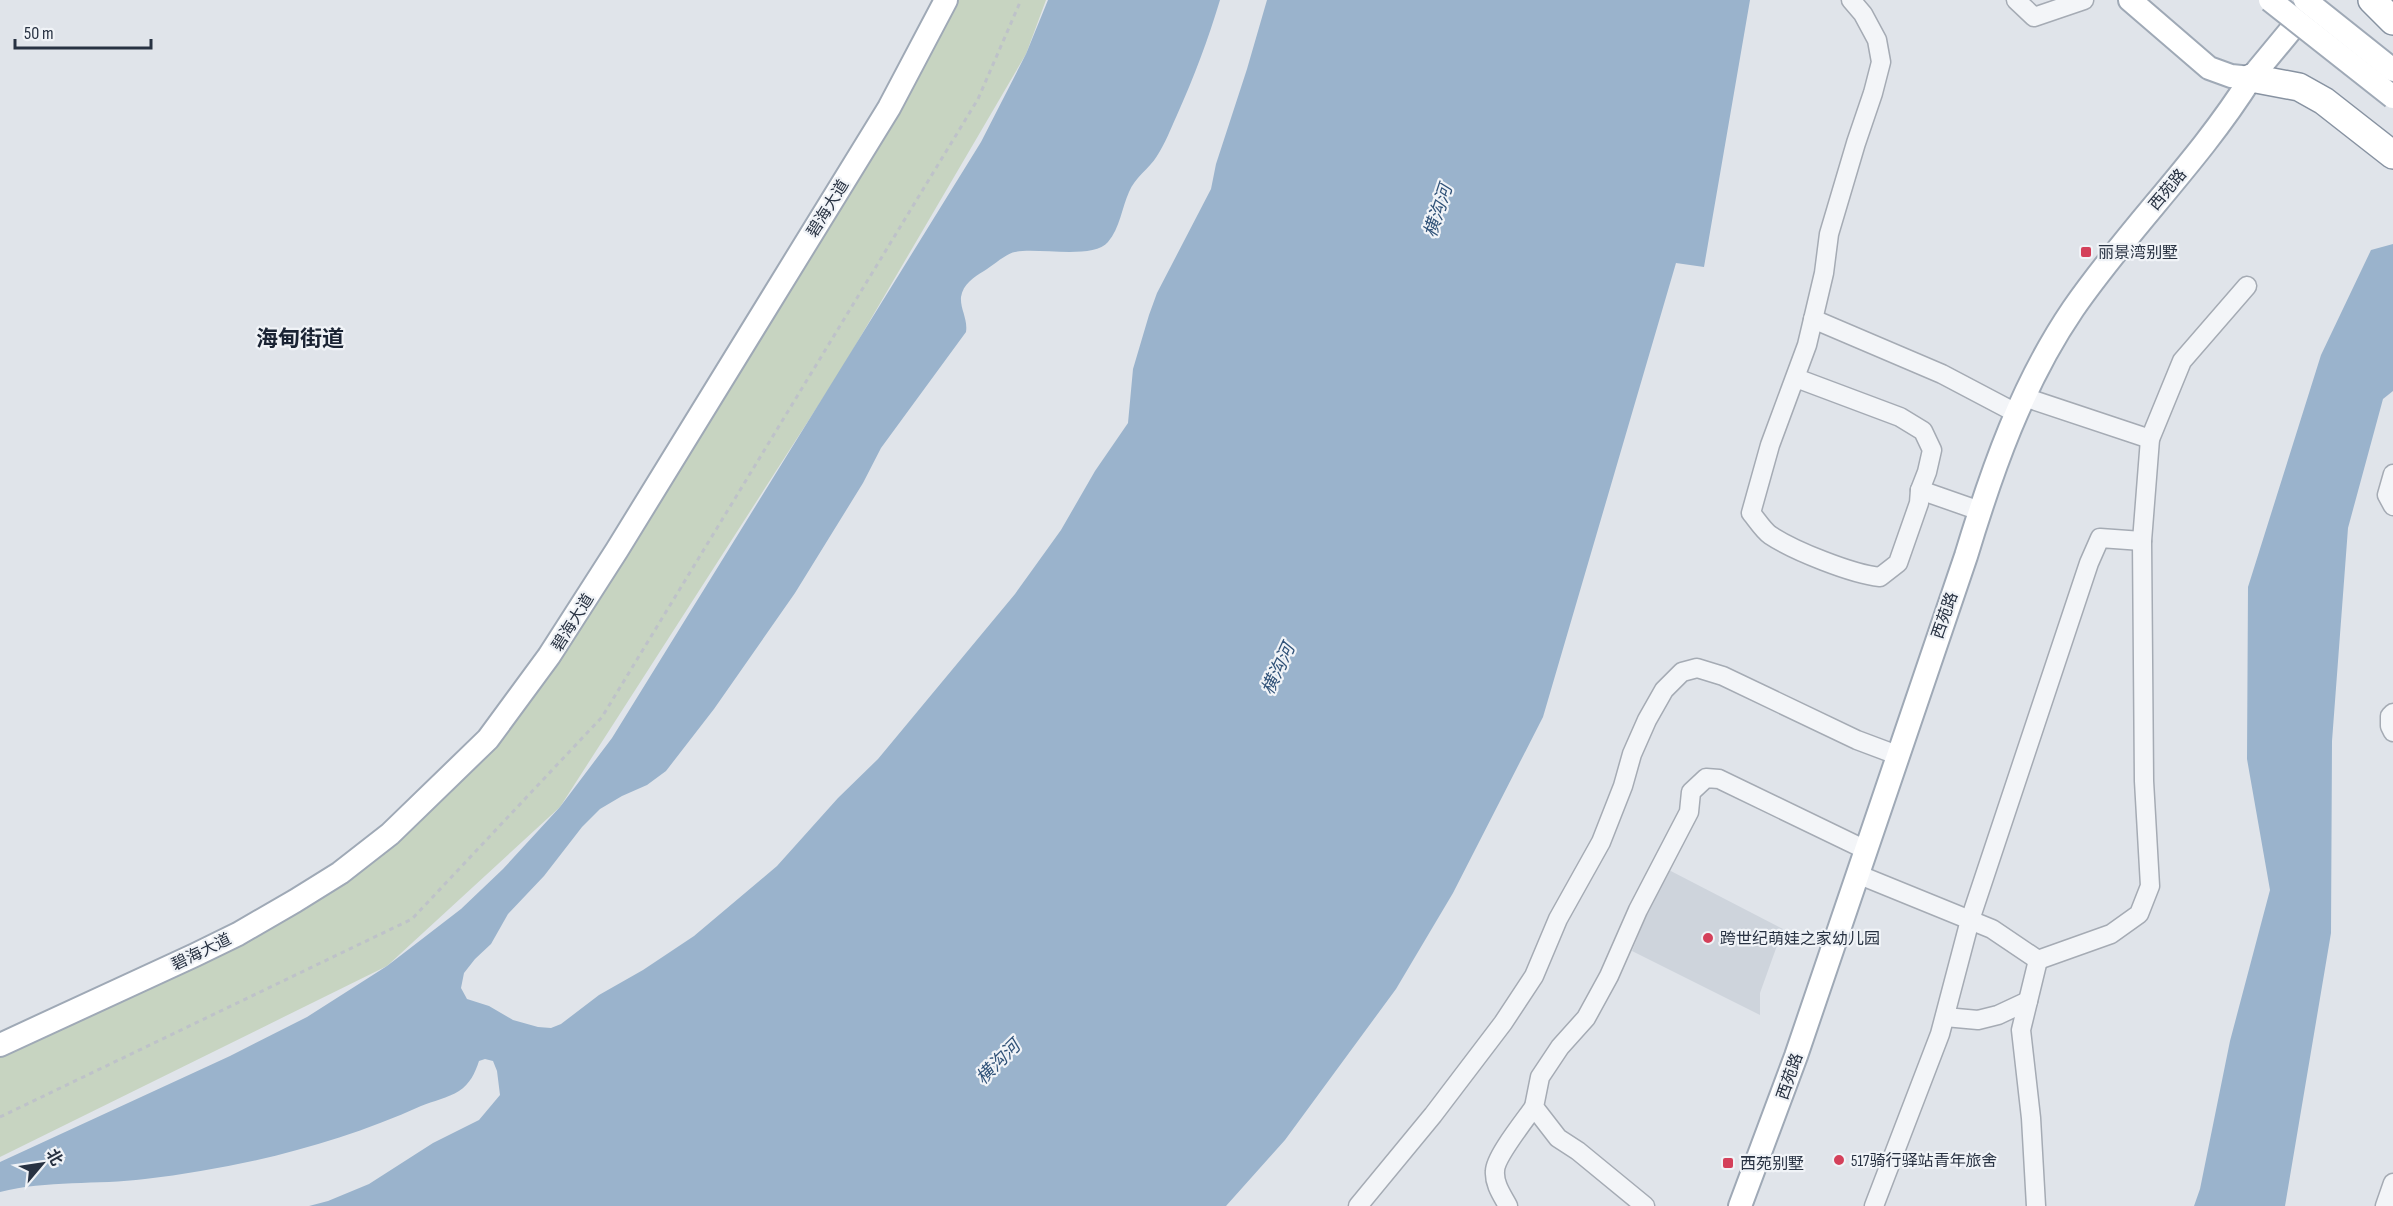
<svg xmlns="http://www.w3.org/2000/svg" width="2393" height="1206" font-family="'Sofia Sans Condensed','Noto Sans SC',sans-serif">
  <rect width="100%" height="100%" fill="#e0e4ea"/>
  <path fill="#ced4dc" d="M1665,868L1783,929L1760,993V1015L1632,951Z"/>
  <path fill="#c7d4c1" d="M944,0H1046L1026,54L841,370L560,807L387,966L0,1157V1041L295,901L498,726Z"/>
  <g fill="#9ab3cc">
    <path d="M1048,0H1220C1208,40 1194,77 1177,115C1171,128 1165,144 1157,156C1149,169 1135,177 1129,192C1122,207 1120,228 1108,242C1093,260 1037,247 1015,252C1005,254 994,265 984,271C974,277 963,284 961,297C960,309 968,319 966,332L881,448L863,483L795,593L714,709L666,771L647,785L622,796L600,809L582,827L544,876L508,914L491,944L475,959L464,973L461,988L467,999L489,1006L513,1020L538,1027L551,1028L561,1024L599,995L643,970L694,936L777,866L838,798L878,759L1015,594L1061,530L1095,471L1128,423L1133,369L1149,315L1157,293L1211,189L1216,164L1247,69L1267,0H1750L1704,267L1676,263L1543,717L1453,893L1396,989L1285,1140L1226,1206H309L328,1201L369,1184L433,1143L479,1120L500,1095L497,1071L493,1061L485,1059L479,1061C475,1073 470,1084 459,1091C448,1098 433,1101 421,1106C335,1145 239,1168 145,1179C97,1185 47,1180 0,1192V1162L230,1056L307,1017L387,966L461,909L503,869L560,807L612,738L981,142L1026,54Z"/>
    <path d="M2393,244V391L2383,399L2348,528L2332,741L2331,933L2285,1206H2194L2200,1189L2230,1041L2270,890L2247,759L2248,587L2321,355L2371,250Z"/>
  </g>
  <g fill="none" stroke-linecap="round" stroke-linejoin="round">
    <g stroke="#a5abb4" stroke-width="21">
      <g id="minor">
        <path d="M2016,0L2034,17L2084,0"/>
        <path d="M1813,319L1942,374L2016,413"/>
        <path d="M1796,378L1900,417L1923,431L1932,450L1927,472L1920,490L1919,503L1898,563L1880,577C1852,574 1794,551 1770,535C1763,530 1757,520 1751,513L1770,445L1807,345L1824,273L1829,234L1856,143L1873,93L1881,62L1877,40L1863,14L1851,0"/>
        <path d="M2024,397L2150,439"/>
        <path d="M2393,474L2387,495L2393,506"/>
        <path d="M1920,490L1980,511"/>
        <path d="M2393,713L2390,716V726L2393,732"/>
        <path d="M1857,874L1992,929L2038,960L2111,934L2139,914L2150,886L2144,781L2142,541L2150,439L2182,361L2247,286"/>
        <path d="M1945,1017L1978,1020L1998,1015L2028,1001"/>
        <path d="M1358,1206L1433,1115L1503,1023L1534,976L1558,919L1601,842L1623,786L1632,754L1647,720L1664,690L1682,672L1697,668L1723,676L1857,740L1897,755"/>
        <path d="M1508,1206C1502,1195 1494,1184 1495,1171C1495,1157 1525,1120 1534,1107"/>
        <path d="M1645,1206L1578,1151L1558,1138L1534,1107L1540,1077L1560,1047L1586,1018L1609,976L1638,910L1689,812L1691,792L1706,778L1719,779L1866,850"/>
        <path d="M1874,1206L1940,1034L1970,920L2089,563L2100,538L2142,541"/>
        <path d="M2036,1206L2031,1118L2021,1030L2038,960"/>
        <path d="M2385,1206L2393,1183"/>
      </g>
    </g>
    <g stroke="#9fa9b6" stroke-width="26">
      <g id="major">
        <path d="M2130,0L2209,68L2231,76L2251,78L2309,8"/>
        <path d="M0,1045L195,955L238,934L295,901L340,873L390,834L488,739L549,656L617,550L889,108L946,0"/>
        <path d="M1740,1206L1796,1056L1966,556C1992,470 2022,384 2073,309C2128,229 2199,161 2251,78"/>
      </g>
    </g>
    <g stroke="#8792a1" stroke-width="30">
      <g id="highway">
        <path d="M2372,0L2393,21"/>
        <path d="M2251,78L2299,87L2324,101L2393,155"/>
      </g>
    </g>
    <path stroke="#bec2c9" stroke-width="3" stroke-dasharray="4.5 4.5" stroke-linecap="butt" d="M0,1117L412,919L602,717L978,99L1021,0"/>
    <use href="#minor" stroke="#f3f5f8" stroke-width="18"/>
    <use href="#major" stroke="#fff" stroke-width="22"/>
    <use href="#highway" stroke="#fff" stroke-width="27"/>
    <g stroke="#9fa9b6" stroke-width="26" stroke-linecap="butt">
      <g id="major-bridge">
        <path d="M2270,0L2393,97"/>
        <path d="M2305,0L2393,70"/>
      </g>
    </g>
    <use href="#major-bridge" stroke="#fff" stroke-width="22"/>
  </g>
  <g fill="#d4405a" stroke="#f0f3f7" stroke-width="2">
    <rect x="2080" y="246" width="12" height="12" rx="3"/>
    <circle cx="1708" cy="938" r="6"/>
    <circle cx="1839" cy="1160" r="6"/>
    <rect x="1722" y="1157" width="12" height="12" rx="3"/>
  </g>
  <g text-anchor="middle" stroke-width="4.5" stroke-linejoin="round" paint-order="stroke">
    <g font-size="16" fill="#283242" stroke="#f0f3f7">
      <text transform="translate(2167 189) rotate(-50)" y="6">西苑路</text>
      <text transform="translate(827 208) rotate(-58)" y="6">碧海大道</text>
      <text transform="translate(1944 615) rotate(-71)" y="6">西苑路</text>
      <text transform="translate(572 622) rotate(-58)" y="6">碧海大道</text>
      <text transform="translate(201 951) rotate(-26)" y="6">碧海大道</text>
      <text transform="translate(1789 1076) rotate(-71)" y="6">西苑路</text>
    </g>
    <g font-size="16" fill="#283242" stroke="#f0f3f7" text-anchor="start">
      <text x="2098" y="258">丽景湾别墅</text>
      <text x="1720" y="944">跨世纪萌娃之家幼儿园</text>
      <text x="1851" y="1166">517骑行驿站青年旅舍</text>
      <text x="1740" y="1169">西苑别墅</text>
    </g>
    <g font-size="18" font-style="italic" fill="#305278" stroke="#f0f3f7">
      <text transform="translate(1438 211) rotate(-72)" y="6">横沟河</text>
      <text transform="translate(1278 669) rotate(-65)" y="6">横沟河</text>
      <text transform="translate(998 1062) rotate(-45)" y="6">横沟河</text>
    </g>
    <g font-size="22" font-weight="bold" fill="#1a2333" stroke="#f0f3f7">
      <text x="300" y="346">海甸街道</text>
    </g>
  </g>
  <g transform="translate(42 1164) rotate(61)" stroke="#f0f3f7" stroke-width="4.5" paint-order="stroke">
  <path d="M0-4.5L10 22L0 15L-10 22Z" fill="#283242"/>
  <text y="-9" font-size="16" font-weight="bold" text-anchor="middle" fill="#283242">北</text>
  </g>
  <path d="M15 39v9h136v-9" fill="none" stroke="#283242" stroke-width="3"/>
  <text x="24" y="39" font-size="18" fill="#283242" stroke="#f0f3f7" stroke-width="4.5" paint-order="stroke">50 m</text>
</svg>
